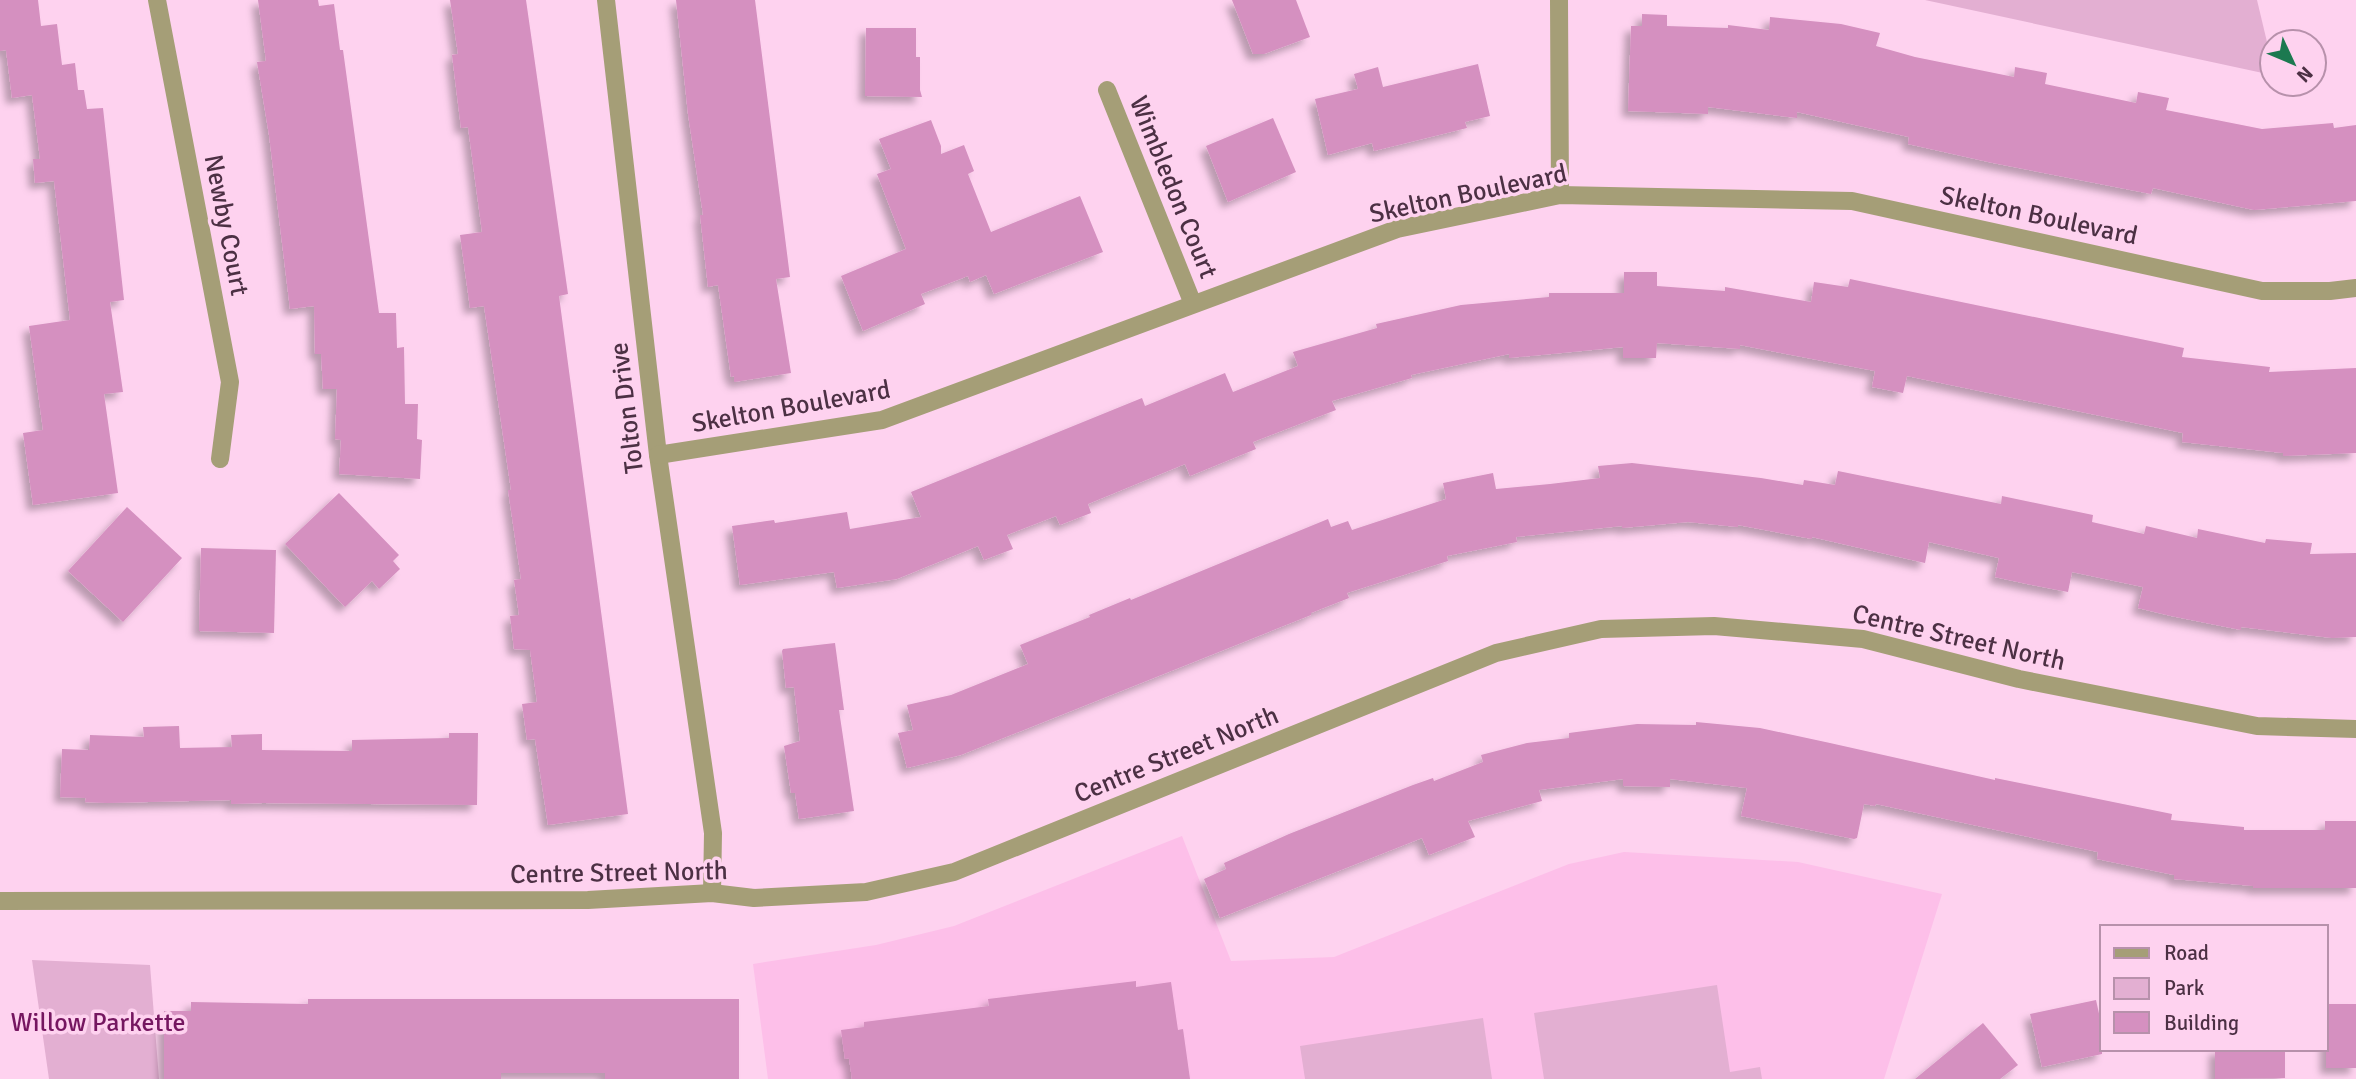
<svg xmlns="http://www.w3.org/2000/svg" width="2356" height="1079" font-family="Signika,sans-serif">
  <defs>
    <filter id="shadow"><feDropShadow dx="-6" dy="6" stdDeviation="3.5" flood-color="#0004"/></filter>
  </defs>
  <rect width="100%" height="100%" fill="#fed2ef"/>
  <path fill="#fdbfe9" d="M1182,836L1231,961L1334,957L1569,864L1624,852L1798,862L1942,894L1884,1079H768L753,964L876,945L954,926Z"/>
  <g fill="#e3afd2">
    <path d="M1925,0H2257L2272,63V75Z"/>
    <path d="M32,960L150,965L159,1079H49Z"/>
    <path d="M1717,985L1730,1072L1760,1067L1762,1079H1544L1534,1013Z"/>
    <path d="M1483,1018L1492,1079H1305L1300,1046Z"/>
  </g>
  <g fill="#d590c0" filter="url(#shadow)">
    <path d="M0,0H38L41,26L57,24L62,65L75,63L78,90H84L87,109L103,108L124,300L110,302L123,392L104,394L118,493L33,505L23,433L43,430L29,326L70,320L54,181L35,183L33,159H40L32,95L12,98L6,50L0,51Z"/>
    <path d="M258,0H318L319,6L334,4L340,50H343L379,313H396L397,348L404,347L405,404H418L417,439L422,440L420,479L339,474L341,440L335,439L337,389H323L321,354H315L314,306L290,309L269,135L257,62L266,61Z"/>
    <path d="M450,0H526L568,294L559,296L628,814L548,825L535,739L527,740L522,704L537,702L530,650L514,649L510,616L519,615L514,580L521,579L508,490H511L484,306L470,308L460,235L482,232L468,127L461,128L452,55L458,54Z"/>
    <path d="M676,0H755L790,277L776,279L791,373L734,382V376L731,377L718,285L708,287L700,215H703L688,114Z"/>
    <path d="M1232,0H1296L1310,37L1264,54H1253Z"/>
    <path d="M1642,14L1667,15V26L1728,28V25L1769,30L1770,17L1841,24L1880,33L1876,46L1915,57L2014,77L2015,67L2047,73L2045,84L2136,103L2138,92L2169,98L2166,110L2262,129L2333,123L2334,128L2356,125V201L2254,210L2153,188L2151,194L1993,163L1908,144L1909,137L1797,112V118L1708,107V114L1628,111L1631,26H1642Z"/>
    <path d="M866,28H916V57H920V90L922,97L865,96Z"/>
    <path d="M1478,64L1490,116L1465,122L1467,128L1374,151L1372,143L1328,155L1315,99L1358,89L1354,74L1378,67L1383,87Z"/>
    <path d="M1273,118L1296,172L1228,202L1206,146Z"/>
    <path d="M931,120L941,146V154L964,145L974,171L968,174L991,232L1080,196L1103,252L994,294L986,275L970,282L968,276L921,294L925,304L863,331L841,276L906,249L877,174L891,169L879,139Z"/>
    <path d="M1624,272H1657V286L1725,291V287L1811,302L1814,282L1848,287L1850,279L2184,348L2182,357L2270,367L2269,372L2356,368V453L2283,456V453L2182,442L2183,433L1907,376L1903,393L1872,387L1875,371L1740,345V349L1657,343L1656,358H1623V347L1509,358V354L1411,375L1412,378L1332,401L1336,410L1253,442L1256,449L1190,476L1185,464L1088,504L1091,513L1060,525L1056,516L1007,535L1013,549L984,560L978,546L897,579L837,588L834,572L740,585L732,526L774,520L775,523L847,512L850,529L921,517L911,492L1142,398L1145,406L1225,373L1233,392L1298,366L1293,352L1377,328L1376,324L1461,305L1549,297V293H1624Z"/>
    <path d="M1632,463L1761,478L1803,485L1804,480L1835,485L1838,471L2001,504L2002,496L2093,515L2092,522L2144,534L2146,526L2197,538L2198,529L2265,543L2266,539L2312,543L2310,554L2356,553V637L2332,638L2241,627V630L2171,616L2138,608L2143,587L2072,572L2068,592L2027,584L1995,577L1999,558L1929,542L1925,563L1812,537V539L1738,525V527L1688,522L1622,528V526L1516,537L1517,542L1447,556L1448,561L1347,593L1349,598L1311,613V615L961,755L907,768L898,733L913,730L907,705L951,695L1028,664L1020,645L1090,617L1089,615L1130,598L1131,600L1328,519L1331,527L1348,521L1352,530L1446,499L1443,483L1493,473L1496,489L1550,484L1600,478L1598,466Z"/>
    <path d="M339,493L399,555L393,561L400,569L379,589L372,581L345,607L285,544Z"/>
    <path d="M127,507L182,558L123,622L68,571Z"/>
    <path d="M201,548L276,550L274,633L199,631Z"/>
    <path d="M835,643L844,710H839L854,811L799,819L795,793H791L784,746L800,741L794,687L786,688L782,651L783,649Z"/>
    <path d="M1696,722L1760,728L1830,743L1995,780V778L2172,814L2171,820L2244,827V830H2325V821H2356V888H2253V886L2174,879V875L2097,859L2098,852L1876,804L1875,806L1864,804L1857,838L1854,839L1741,816L1747,788L1670,779V787L1623,786V779L1539,790L1542,801L1468,821L1475,837L1429,855L1422,838L1220,918L1204,879L1226,869L1224,863L1289,834L1413,785L1433,778L1434,781L1483,762L1481,755L1527,743L1569,738V733L1637,724L1696,725Z"/>
    <path d="M179,726L180,748L232,747L231,735L262,734V750L352,751V740L449,738V733H478L477,805L263,803L231,804V800L107,803L85,802L86,798L60,797L62,749L89,750L90,735L144,737L143,727Z"/>
    <path d="M1136,981V987L1171,982L1178,1030L1183,1029L1190,1079H852L849,1058L845,1059L841,1030L864,1027V1022L989,1006L988,999Z"/>
    <path d="M308,999H739V1079H605V1073H501V1079H164V1011H191V1002L308,1004Z"/>
    <path d="M2096,1000L2102,1027V1054L2042,1067L2030,1014Z"/>
    <rect x="2326" y="1004" width="30" height="64"/>
    <path d="M1983,1023L2018,1065L2000,1079H1915Z"/>
    <path d="M2215,1049H2285V1078L2215,1079Z"/>
  </g>
  <g fill="none" stroke-linecap="round" stroke-linejoin="round">
    <g stroke="#a59e77" stroke-width="18">
      <path d="M157,0L230,382L220,459"/>
      <path d="M606,0L658,455L713,833L712,893"/>
      <path d="M1559,0L1560,195"/>
      <path d="M1107,90L1193,304"/>
      <path d="M658,455L882,420L1397,229L1560,195L1852,201L2262,291H2330L2356,288"/>
      <path d="M0,901L588,900L712,893L754,898L866,892L954,872L1496,653L1601,629L1714,626L1863,639L2019,679L2257,726L2356,729"/>
    </g>
  </g>
  <g text-anchor="middle" stroke-width="7" stroke-linejoin="round" paint-order="stroke">
    <g font-size="26" fill="#4c3044" stroke="#fed2ef">
      <text transform="translate(1174 187) rotate(68)" y="9">Wimbledon Court</text>
      <text transform="translate(1468 193) rotate(-12)" y="9">Skelton Boulevard</text>
      <text transform="translate(2039 215) rotate(12)" y="9">Skelton Boulevard</text>
      <text transform="translate(227 225) rotate(79)" y="9">Newby Court</text>
      <text transform="translate(791 406) rotate(-10)" y="9">Skelton Boulevard</text>
      <text transform="translate(626 408) rotate(-97)" y="9">Tolton Drive</text>
      <text transform="translate(1959 637) rotate(13)" y="9">Centre Street North</text>
      <text transform="translate(1176 754) rotate(-22)" y="9">Centre Street North</text>
      <text transform="translate(619 872) rotate(-1)" y="9">Centre Street North</text>
    </g>
    <g font-size="26" fill="#751660" stroke="#fed2ef">
      <text x="98" y="1031">Willow Parkette</text>
    </g>
  </g>
  <rect x="2100" y="925" width="228" height="126" fill="#fed2ef" stroke="#b791ab" stroke-width="2"/>
  <rect x="2114" y="948" width="35" height="10" fill="#a59e77" stroke="#b791ab" stroke-width="2"/>
  <text x="2164" y="960" font-size="21" fill="#4c3044">Road</text>
  <rect x="2114" y="978" width="35" height="21" fill="#e3afd2" stroke="#b791ab" stroke-width="2"/>
  <text x="2164" y="995" font-size="21" fill="#4c3044">Park</text>
  <rect x="2114" y="1012" width="35" height="21" fill="#d590c0" stroke="#b791ab" stroke-width="2"/>
  <text x="2164" y="1030" font-size="21" fill="#4c3044">Building</text>
  <g transform="translate(2293 63) rotate(134)"><circle r="33" fill="#fed2ef" stroke="#b791ab" stroke-width="2"/>
  <path d="M0-5L12 26L0 18L-12 26Z" fill="#1c7950"/>
  <text y="-10" font-size="19" font-weight="bold" text-anchor="middle" fill="#4c3044">N</text>
  </g>
</svg>
